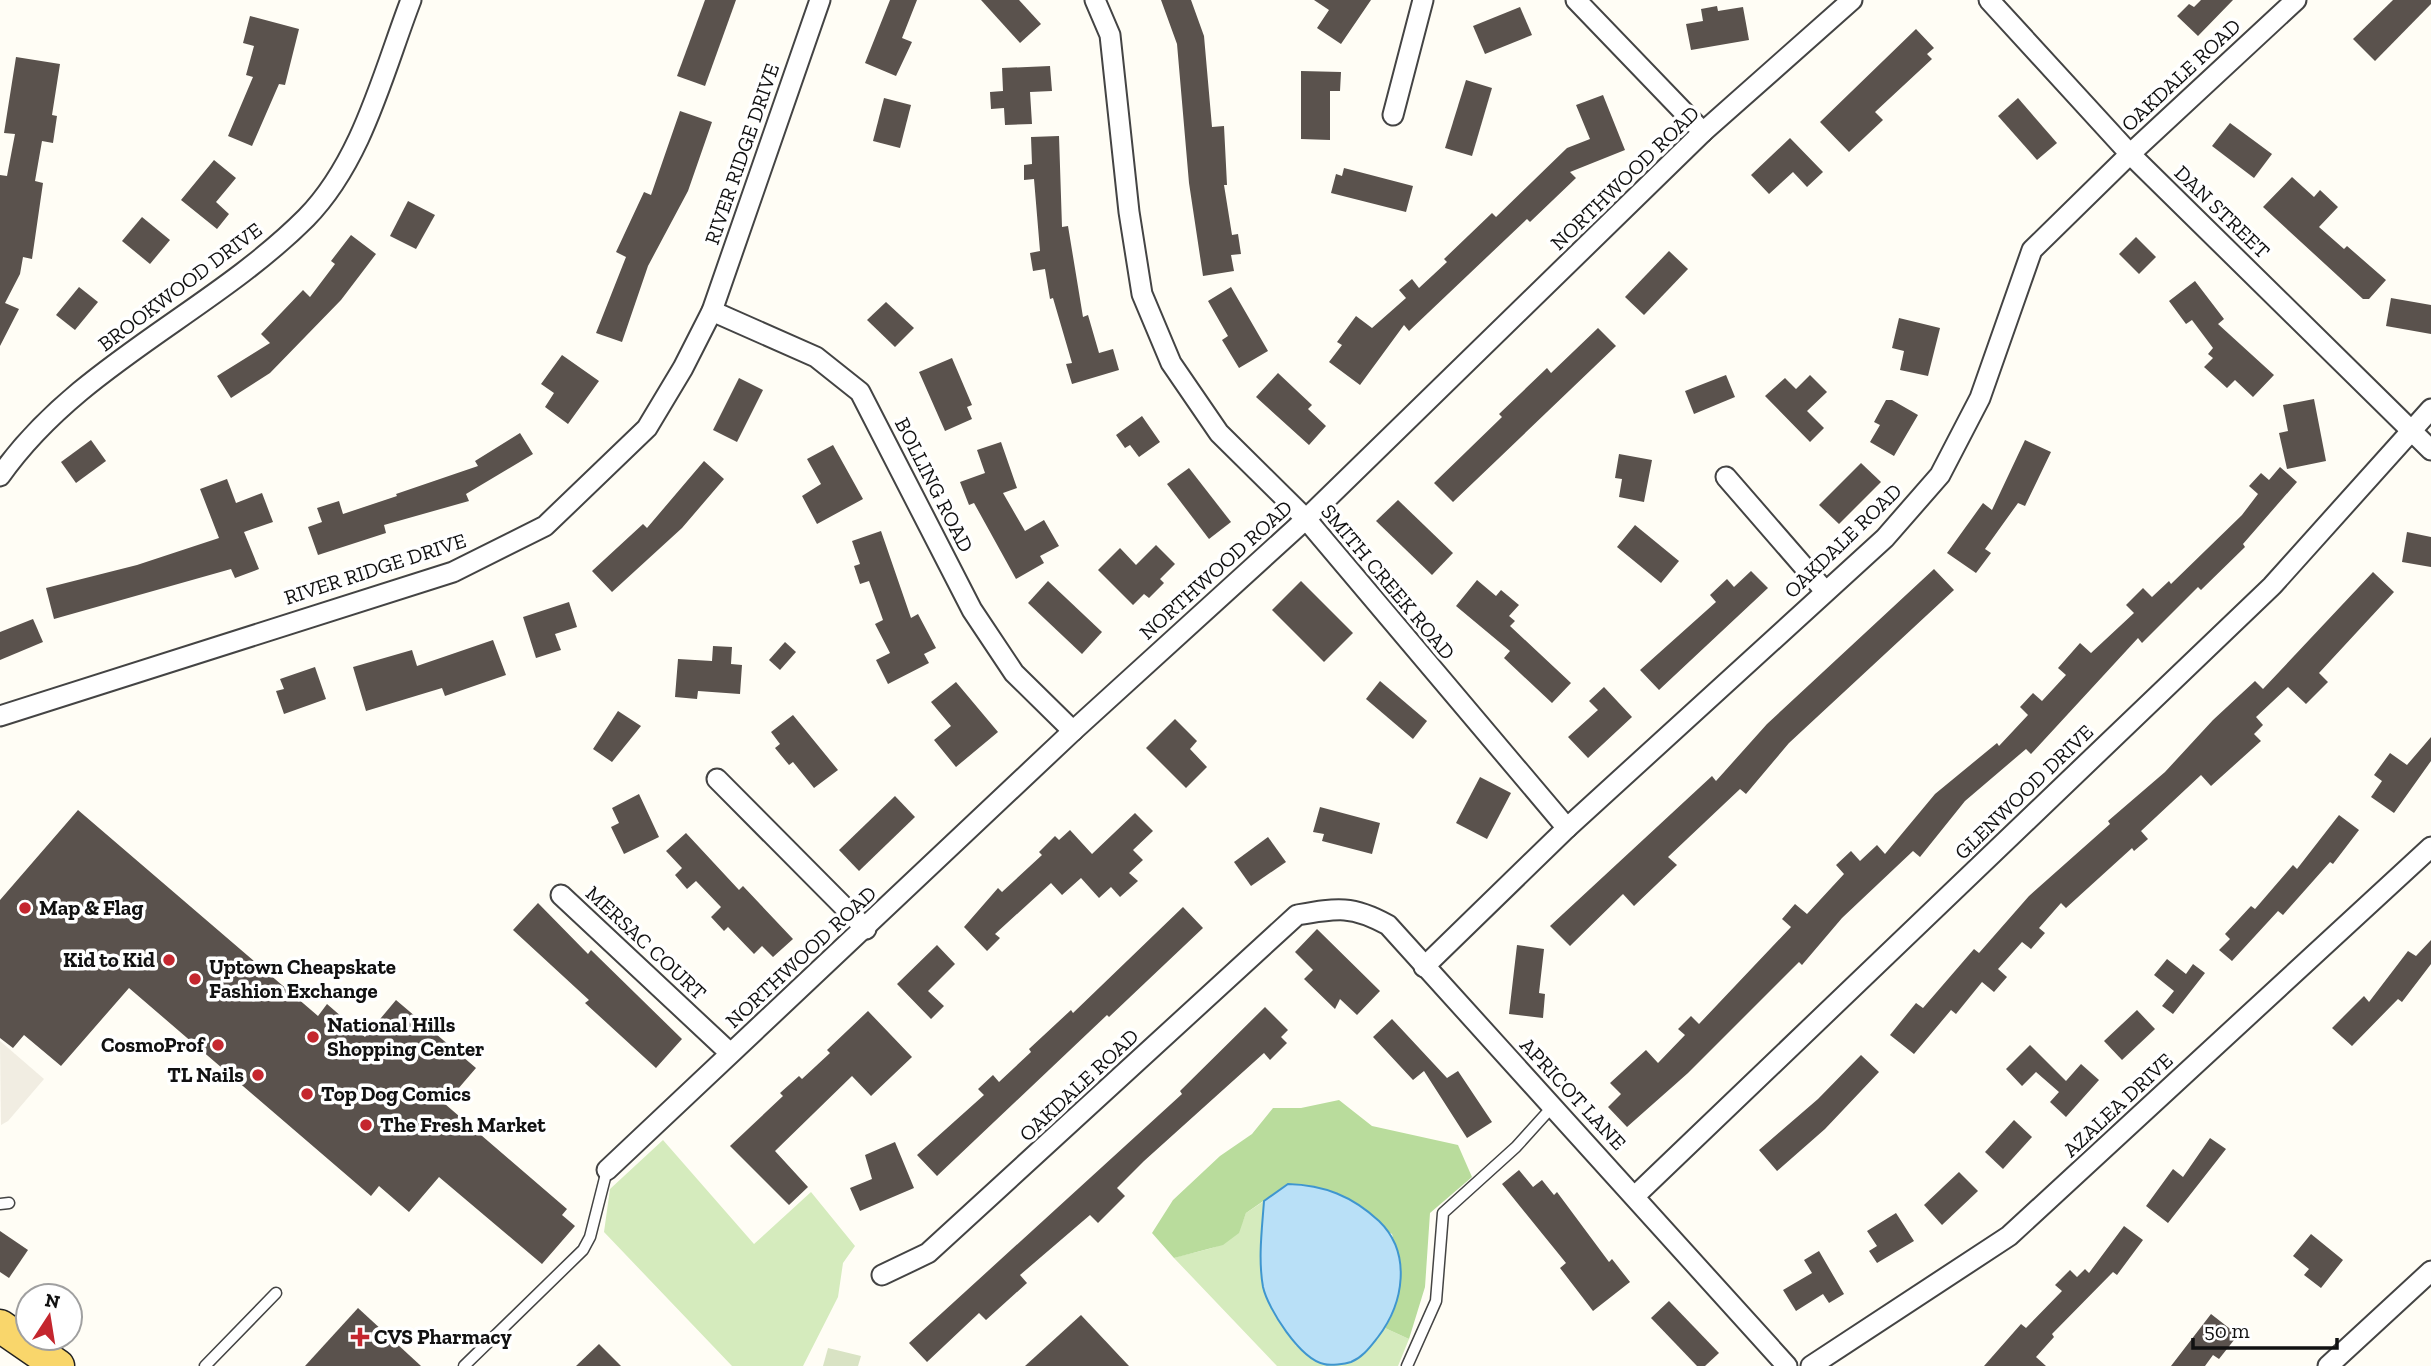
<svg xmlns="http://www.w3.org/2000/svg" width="2431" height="1366" font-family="'Zilla Slab',serif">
  <rect width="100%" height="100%" fill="#fffdf5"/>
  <g fill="#d5ebbd">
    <path d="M663,1140L754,1244L811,1192L855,1246L843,1263L838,1297L803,1366H732L604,1232L610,1189Z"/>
    <path d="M1264,1201L1261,1242L1263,1288L1296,1346L1365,1353L1385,1328L1409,1339L1398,1366H1277L1174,1258C1209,1247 1233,1251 1246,1213Z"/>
  </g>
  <path fill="#b9dc9c" d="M1339,1100L1372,1126L1458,1145L1472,1177L1430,1213L1425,1287L1409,1339L1385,1328C1405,1296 1402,1268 1392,1234L1288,1184L1246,1213L1239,1233L1223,1245L1174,1258L1152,1233L1173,1200L1220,1156L1252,1134L1273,1108H1301Z"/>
  <path fill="#d9e3c4" d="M828,1348L861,1356L858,1366H823Z"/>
  <path fill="#f1ede2" d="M0,1041L44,1079L8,1121L1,1125Z"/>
  <path fill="#b9e0f7" stroke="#3f96cf" stroke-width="2" d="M1288,1184C1324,1185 1352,1196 1379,1221C1412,1253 1404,1303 1378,1337C1370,1347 1363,1357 1351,1362C1345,1364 1330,1366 1324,1364C1300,1359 1268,1309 1263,1287C1258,1259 1262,1229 1264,1201Z"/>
  <g fill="#5a524d">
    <path d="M705,0H736L705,86L677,76Z"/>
    <path d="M890,0H917L902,38L912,42L896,76L865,63Z"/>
    <path d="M981,0H1019L1041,24L1020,43Z"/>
    <path d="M1161,0H1191L1204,36L1212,127L1224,126L1227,185H1224L1232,235L1238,234L1241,254L1231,255L1234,271L1203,276L1189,183L1177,44Z"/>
    <path d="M1314,0H1371L1341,44L1317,28L1329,10Z"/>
    <path d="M2201,0H2233L2198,36L2177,16L2189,4L2194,7Z"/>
    <path d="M2393,0H2431V4L2375,61L2353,39Z"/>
    <path d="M1717,6L1718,11L1743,7L1749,40L1691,50L1686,24L1703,21L1701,9Z"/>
    <path d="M1520,7L1532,35L1485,54L1473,26Z"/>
    <path d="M250,16L299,29L285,85L279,84L252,146L228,136L253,77L246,75L254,46L243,43Z"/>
    <path d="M1916,29L1934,48L1927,54L1932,59L1875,112L1883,120L1849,152L1820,122Z"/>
    <path d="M16,57L60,64L52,115L57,116L53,143L42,141L35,181L43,183L32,259L23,257L20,274L5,303L19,309L0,346V175L7,176L15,134L4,133Z"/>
    <path d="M1050,66L1052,91L1030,92L1032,124L1005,125L1004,108L991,109L990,92L1003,91L1002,68Z"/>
    <path d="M1301,71L1341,72L1340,91H1330V140L1301,139Z"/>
    <path d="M1466,80L1492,88L1472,156L1445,148Z"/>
    <path d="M1603,95L1625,150L1570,172L1576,178L1530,222L1527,219L1409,331L1404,325L1360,385L1329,362L1342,345L1337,342L1356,316L1372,328L1406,298L1399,290L1412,279L1419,288L1447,262L1444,259L1492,213L1496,217L1567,148L1590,139L1576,105Z"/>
    <path d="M884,98L911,105L900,148L873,141Z"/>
    <path d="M2018,98L2057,143L2037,160L1998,116Z"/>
    <path d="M680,111L712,122L688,191L648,266L622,342L596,333L626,257L616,252L644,192L651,195Z"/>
    <path d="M2230,123L2272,154L2254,178L2212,146Z"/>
    <path d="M1059,136L1062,227L1068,226L1083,317L1088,315L1099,353L1113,349L1119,370L1072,384L1066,364L1072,363L1053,298L1050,299L1045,269L1033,271L1030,253L1040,251L1034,179L1024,180V165L1032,164L1031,137Z"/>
    <path d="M1790,138L1823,172L1807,187L1793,172L1769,194L1751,175Z"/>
    <path d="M214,160L236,178L216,202L229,214L217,229L181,200Z"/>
    <path d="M1344,168L1413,186L1406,212L1331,193L1336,174L1342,176Z"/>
    <path d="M2292,177L2314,197L2320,190L2338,207L2319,227L2344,249L2347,246L2386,280L2369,299H2363L2263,207Z"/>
    <path d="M408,201L435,215L416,249L390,236Z"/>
    <path d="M142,217L170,240L150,264L122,241Z"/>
    <path d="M351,235L376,254L341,300L270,373L231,398L217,376L270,343L261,334L303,290L310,297L335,264L331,261Z"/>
    <path d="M2136,237L2156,257L2139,274L2119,254Z"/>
    <path d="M1669,251L1688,269L1644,315L1625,297Z"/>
    <path d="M2195,281L2224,319L2218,324L2274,375L2253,397L2235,380L2227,388L2204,367L2213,358L2208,354L2213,348L2192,320L2186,324L2169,301Z"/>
    <path d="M79,287L98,302L75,330L56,315Z"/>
    <path d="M1231,287L1268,351L1239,368L1222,340L1228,336L1208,301Z"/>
    <path d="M2391,298L2431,305V334L2386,326Z"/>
    <path d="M886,302L914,328L895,347L867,320Z"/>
    <path d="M1899,318L1940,328L1928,376L1900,370L1904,351L1892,348Z"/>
    <path d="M1598,328L1616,346L1453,502L1434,483L1502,417L1499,414L1547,368L1551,373Z"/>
    <path d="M562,355L599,381L568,424L545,407L554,393L541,384Z"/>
    <path d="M952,358L972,405L967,407L972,419L945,431L919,372Z"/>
    <path d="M1278,373L1312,405L1308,409L1326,426L1309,445L1256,397Z"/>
    <path d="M1726,375L1735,397L1694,414L1685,391Z"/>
    <path d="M1810,375L1827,392L1807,411L1824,428L1810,442L1765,396L1785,378L1796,389Z"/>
    <path d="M739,378L763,390L737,442L713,430Z"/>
    <path d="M2314,399L2326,461L2287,469L2279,433L2288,431L2283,405Z"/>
    <path d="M1886,400H1892L1918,415L1894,456L1870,442L1880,425L1874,422Z"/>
    <path d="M1142,416L1160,442L1139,457L1130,445L1125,448L1116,435Z"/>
    <path d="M520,433L533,454L466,494L469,501L384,525L386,533L318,555L308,527L322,522L317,508L339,501L343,514L397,496L396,494L478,466L475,461Z"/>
    <path d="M91,440L106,461L76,483L61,462Z"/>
    <path d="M2025,440L2051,452L2025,506L2018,503L1985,549L1991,553L1976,573L1947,553L1983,503L1992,510Z"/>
    <path d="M1001,442L1017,488L1003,493L1025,531L1044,520L1059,546L1040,556L1044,563L1016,579L974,503L969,505L960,482L985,473L977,450Z"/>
    <path d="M833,445L863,499L817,524L802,496L821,484L807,459Z"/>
    <path d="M1619,454L1652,460L1644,502L1619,497L1622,479L1615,478Z"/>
    <path d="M704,461L724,479L682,528L612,592L592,571L643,524L647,528Z"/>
    <path d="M1861,463L1881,482L1839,524L1819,505Z"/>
    <path d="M2280,467L2297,482L2243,544L2245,547L2201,590L2198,587L2142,643L2138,638L2031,754L2026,749L1965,801L1920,857L1913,851L1842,918L1802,965L1799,962L1688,1073L1627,1127L1608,1107L1621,1094L1610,1083L1646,1050L1658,1063L1685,1035L1678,1029L1691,1016L1699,1024L1791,927L1782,919L1795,904L1807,914L1844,874L1836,865L1851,851L1860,861L1877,845L1885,854L1935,794L1997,743L1999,746L2028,715L2020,707L2033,693L2042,701L2066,675L2058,668L2080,643L2091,653L2134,613L2126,605L2143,588L2152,597L2169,581L2171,584L2242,515L2258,494L2249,486L2261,473L2269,480Z"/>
    <path d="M1189,468L1231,522L1209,539L1167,484Z"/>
    <path d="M227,479L236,503L262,493L273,522L244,532L259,569L235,578L231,569L54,619L46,588L137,565L219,538L200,489Z"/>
    <path d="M1398,500L1453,553L1432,575L1376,521Z"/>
    <path d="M1635,525L1679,561L1661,583L1617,547Z"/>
    <path d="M881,531L911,618L918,614L936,648L924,654L929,663L888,684L876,660L890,653L875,624L883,620L869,581L860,584L854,566L860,564L852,541Z"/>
    <path d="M2407,532L2431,537V567L2402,562Z"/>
    <path d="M1156,545L1175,564L1160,579L1164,583L1149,598L1144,594L1133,605L1098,570L1120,548L1136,565Z"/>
    <path d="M1934,569L1954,590L1789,743L1746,794L1740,789L1668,857L1677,865L1634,906L1623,894L1570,946L1550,926L1712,776L1716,781L1767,724Z"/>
    <path d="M1751,571L1768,588L1659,690L1640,670L1716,602L1710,595L1727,579L1734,587Z"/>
    <path d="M2373,572L2394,592L2319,673L2328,682L2306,704L2288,687L2256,717L2263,725L2254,734L2261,741L2211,786L2201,775L2141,831L2148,839L2134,851L2132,848L2066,908L2061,903L2039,928L2045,933L2031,949L2022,942L1998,969L2007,977L1994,992L1982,982L1956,1014L1951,1010L1914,1054L1890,1035L1916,1003L1923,1008L1974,949L1979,953L2029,896L2110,824L2108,821L2165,772L2213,720L2255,681L2263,689Z"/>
    <path d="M1477,580L1496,596L1501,590L1519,605L1509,616L1515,621L1510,626L1571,683L1552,703L1504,658L1510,651L1456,606Z"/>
    <path d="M1048,581L1102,632L1082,654L1028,603Z"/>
    <path d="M1301,581L1353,633L1324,662L1272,610Z"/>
    <path d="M569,602L577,627L555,634L561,650L536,658L523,617Z"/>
    <path d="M33,619L43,642L0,660V632Z"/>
    <path d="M493,640L506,675L445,696L442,688L366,711L353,667L412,650L417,666Z"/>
    <path d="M785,642L796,652L780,670L769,660Z"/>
    <path d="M713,646L732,647L731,664L742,665L740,694L698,691L697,699L675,697L678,659L712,661Z"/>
    <path d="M315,667L326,699L284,714L276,691L284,689L280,679Z"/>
    <path d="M1380,681L1427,721L1413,739L1366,699Z"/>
    <path d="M956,682L998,732L956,767L934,740L951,726L931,702Z"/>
    <path d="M1604,687L1632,717L1588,758L1568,737L1598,710L1589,701Z"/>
    <path d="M618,711L641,726L612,762L593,749Z"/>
    <path d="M793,715L838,770L814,788L793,762L789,765L775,748L780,744L771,732Z"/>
    <path d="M1175,719L1197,741L1190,749L1207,767L1186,788L1146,748Z"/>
    <path d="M2431,737V761L2394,813L2371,797L2382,781L2374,775L2390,753L2407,765Z"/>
    <path d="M1480,777L1511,793L1487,839L1456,823Z"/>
    <path d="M639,794L659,837L624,854L611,827L619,823L612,808Z"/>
    <path d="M895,796L915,817L859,871L839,850Z"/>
    <path d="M1320,807L1380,823L1372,854L1322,841L1324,834L1313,832Z"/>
    <path d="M78,810L318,1016L327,1004L365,1037L396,1000L476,1068L445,1104L567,1209L562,1215L575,1226L542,1264L439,1177L409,1212L379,1186L371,1196L129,988L61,1066L24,1035L13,1048L0,1038V900Z"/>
    <path d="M1135,813L1153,831L1133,850L1143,860L1129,873L1138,881L1120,897L1111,887L1099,898L1081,878L1062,895L1051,883L995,934L1000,938L987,951L964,927L998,888L1002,892L1042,855L1039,852L1055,836L1059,840L1070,830L1092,854Z"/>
    <path d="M2339,815L2359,830L2333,864L2330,862L2283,915L2278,911L2232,961L2219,950L2230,939L2225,934L2251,906L2255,909L2293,865L2297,869Z"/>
    <path d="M686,833L739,890L743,886L793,939L773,957L762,946L754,954L728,927L724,931L711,917L721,907L696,881L687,889L675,875L682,868L666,851Z"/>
    <path d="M1268,837L1286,862L1251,886L1234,862Z"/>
    <path d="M538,903L588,954L591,950L682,1039L656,1068L585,1003L589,1000L513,930Z"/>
    <path d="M1183,907L1203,928L1109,1017L1107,1015L937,1176L917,1155L984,1095L978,1089L993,1075L999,1082L1031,1052L1029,1049L1071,1010L1073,1013Z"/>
    <path d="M1317,929L1380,991L1357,1015L1340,999L1335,1009L1304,979L1313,970L1295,952Z"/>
    <path d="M2431,940V964L2402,1002L2398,999L2352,1046L2332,1028L2364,996L2369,1002L2408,951L2416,956Z"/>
    <path d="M937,945L955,964L928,991L944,1006L931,1019L897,984Z"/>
    <path d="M1517,945L1544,949L1539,993L1545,994L1543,1018L1509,1014Z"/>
    <path d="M2167,959L2186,974L2193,964L2205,973L2173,1014L2162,1006L2174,991L2154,975Z"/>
    <path d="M1265,1007L1288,1030L1281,1037L1287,1043L1270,1060L1264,1053L1144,1161L1117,1188L1125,1196L1098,1223L1090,1215L1020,1275L1027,1283L986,1320L979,1313L927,1362L909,1343L1182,1094L1180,1091Z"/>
    <path d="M2137,1010L2155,1029L2122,1060L2104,1041Z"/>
    <path d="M868,1011L912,1057L871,1096L852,1076L775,1151L808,1187L789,1205L730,1146L783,1096L780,1093L799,1076L802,1079L830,1053L827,1050Z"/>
    <path d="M1392,1019L1447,1078L1458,1071L1492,1122L1467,1138L1424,1071L1413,1080L1373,1037Z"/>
    <path d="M2030,1045L2066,1081L2081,1064L2099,1080L2066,1117L2050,1102L2059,1092L2036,1072L2022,1086L2006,1069Z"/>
    <path d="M1861,1055L1879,1072L1825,1129L1777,1171L1759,1150L1818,1099Z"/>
    <path d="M2014,1120L2032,1137L2003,1169L1985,1152Z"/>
    <path d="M2210,1138L2226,1149L2168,1223L2146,1206L2173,1169L2183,1177Z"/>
    <path d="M895,1142L914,1188L860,1211L850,1188L872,1179L865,1155Z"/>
    <path d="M1519,1170L1533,1187L1542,1180L1554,1195L1557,1192L1609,1262L1612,1259L1630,1282L1593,1311L1560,1268L1566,1263L1502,1184Z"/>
    <path d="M1959,1172L1978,1191L1942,1225L1924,1205Z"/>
    <path d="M1896,1213L1914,1241L1877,1263L1869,1251L1877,1246L1867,1231Z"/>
    <path d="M2124,1226L2143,1240L2117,1275L2113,1272L2052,1334L2054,1337L2036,1357L2046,1366H1984L2021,1324L2026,1328L2062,1291L2055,1285L2070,1270L2077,1277L2085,1269L2089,1273Z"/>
    <path d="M0,1231L28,1250L9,1278L0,1272Z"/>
    <path d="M2311,1234L2343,1260L2321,1288L2304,1275L2309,1269L2293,1256Z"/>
    <path d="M1819,1251L1844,1294L1829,1303L1823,1294L1796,1311L1783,1290L1812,1273L1804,1260Z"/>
    <path d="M1669,1301L1719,1353L1705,1366H1697L1651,1318Z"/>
    <path d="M358,1308L421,1366H305Z"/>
    <path d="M2211,1314L2238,1335L2219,1359L2213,1355L2205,1366H2171Z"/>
    <path d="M1081,1315L1129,1366H1025Z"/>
    <path d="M599,1344L621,1366H576Z"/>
  </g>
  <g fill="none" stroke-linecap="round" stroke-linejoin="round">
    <g stroke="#444" stroke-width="13">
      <g id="lane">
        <path d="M0,1204L9,1203"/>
        <path d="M205,1366L276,1293"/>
        <path d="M464,1366L583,1250L590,1237L607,1170"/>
        <path d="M1407,1366L1436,1301L1443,1213L1516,1147L1553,1106"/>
      </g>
    </g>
    <g stroke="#444" stroke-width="23">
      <g id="street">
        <path d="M1095,0L1110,35L1129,212L1142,294L1171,363L1219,433L1306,519L1567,828"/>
        <path d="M1576,0L1703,132"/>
        <path d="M1989,0L2130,154L2431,450"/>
        <path d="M1393,115L1423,0"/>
        <path d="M712,311L816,357L860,392L972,610L1014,673L1073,731"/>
        <path d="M0,476C78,365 211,313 306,218C362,161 383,73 411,0"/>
        <path d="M1726,477L1825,591"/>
        <path d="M0,716L453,572L545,526L647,428L683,368L712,311L820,0"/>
        <path d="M717,779L866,929"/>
        <path d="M561,895L730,1053"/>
        <path d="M1424,967L1567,828L1885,538L1940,475L1980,398L2032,250L2130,154L2296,0"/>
        <path d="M607,1170L1073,731L1306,519L1703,132L1852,0"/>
        <path d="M1636,1195L2272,586L2431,409"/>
        <path d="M882,1275L928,1253L1297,915C1337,908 1352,905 1388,925L1787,1366"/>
        <path d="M1811,1366L2009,1236L2431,847"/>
        <path d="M2328,1366L2431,1271"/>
      </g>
    </g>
    <g stroke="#222" stroke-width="35">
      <path id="primary" d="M0,1326L58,1366"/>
    </g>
    <use href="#lane" stroke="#fff" stroke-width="10"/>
    <use href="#street" stroke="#fff" stroke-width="19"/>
    <use href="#primary" stroke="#f9d66b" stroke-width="32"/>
  </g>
  <g fill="#c4262e" stroke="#fff" stroke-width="2.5">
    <circle cx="25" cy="908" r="7"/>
    <circle cx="169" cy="960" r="7"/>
    <circle cx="195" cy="979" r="7"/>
    <circle cx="313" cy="1037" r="7"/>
    <circle cx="218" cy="1045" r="7"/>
    <circle cx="258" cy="1075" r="7"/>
    <circle cx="307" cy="1094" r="7"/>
    <circle cx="366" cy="1125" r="7"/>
    <path d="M356.5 1326.5h7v7h7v7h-7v7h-7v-7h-7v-7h7z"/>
  </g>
  <g text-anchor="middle" stroke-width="7" stroke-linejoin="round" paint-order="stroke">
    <g font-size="21" fill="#111" stroke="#fff">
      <text transform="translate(2181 75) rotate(-43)" y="7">OAKDALE ROAD</text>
      <text transform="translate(742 154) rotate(-71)" y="7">RIVER RIDGE DRIVE</text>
      <text transform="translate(1625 178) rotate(-44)" y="7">NORTHWOOD ROAD</text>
      <text transform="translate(2222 212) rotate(44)" y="7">DAN STREET</text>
      <text transform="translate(180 287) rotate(-37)" y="7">BROOKWOOD DRIVE</text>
      <text transform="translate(934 485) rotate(63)" y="7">BOLLING ROAD</text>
      <text transform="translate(1843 541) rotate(-44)" y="7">OAKDALE ROAD</text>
      <text transform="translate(375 569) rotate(-18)" y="7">RIVER RIDGE DRIVE</text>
      <text transform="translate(1216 570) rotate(-42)" y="7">NORTHWOOD ROAD</text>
      <text transform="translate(1388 582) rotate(50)" y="7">SMITH CREEK ROAD</text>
      <text transform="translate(2024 792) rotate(-44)" y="7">GLENWOOD DRIVE</text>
      <text transform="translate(646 943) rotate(43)" y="7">MERSAC COURT</text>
      <text transform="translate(801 957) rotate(-43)" y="7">NORTHWOOD ROAD</text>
      <text transform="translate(1079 1085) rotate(-43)" y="7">OAKDALE ROAD</text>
      <text transform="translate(1573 1094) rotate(47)" y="7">APRICOT LANE</text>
      <text transform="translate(2118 1105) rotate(-43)" y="7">AZALEA DRIVE</text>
    </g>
    <g font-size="21" font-weight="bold" fill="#111" stroke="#fff" text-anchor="start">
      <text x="39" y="915">Map &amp; Flag</text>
      <text x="155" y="967" text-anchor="end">Kid to Kid</text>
      <text x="209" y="974">Uptown Cheapskate<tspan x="209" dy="24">Fashion Exchange</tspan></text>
      <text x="327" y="1032">National Hills<tspan x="327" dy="24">Shopping Center</tspan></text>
      <text x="204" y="1052" text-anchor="end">CosmoProf</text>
      <text x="244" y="1082" text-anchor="end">TL Nails</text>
      <text x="321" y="1101">Top Dog Comics</text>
      <text x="380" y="1132">The Fresh Market</text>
      <text x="374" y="1344">CVS Pharmacy</text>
    </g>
  </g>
  <g transform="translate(49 1317) rotate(12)"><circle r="33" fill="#ffffff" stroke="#a0a0a0" stroke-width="2"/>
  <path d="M0-5L12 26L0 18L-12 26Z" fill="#c4262e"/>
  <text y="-10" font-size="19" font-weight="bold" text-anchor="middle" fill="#111111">N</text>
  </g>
  <path d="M2193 1338v10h144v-10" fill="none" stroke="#111111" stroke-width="3.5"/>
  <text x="2204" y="1338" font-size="21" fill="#111111" stroke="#ffffff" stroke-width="5" paint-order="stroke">50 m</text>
</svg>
